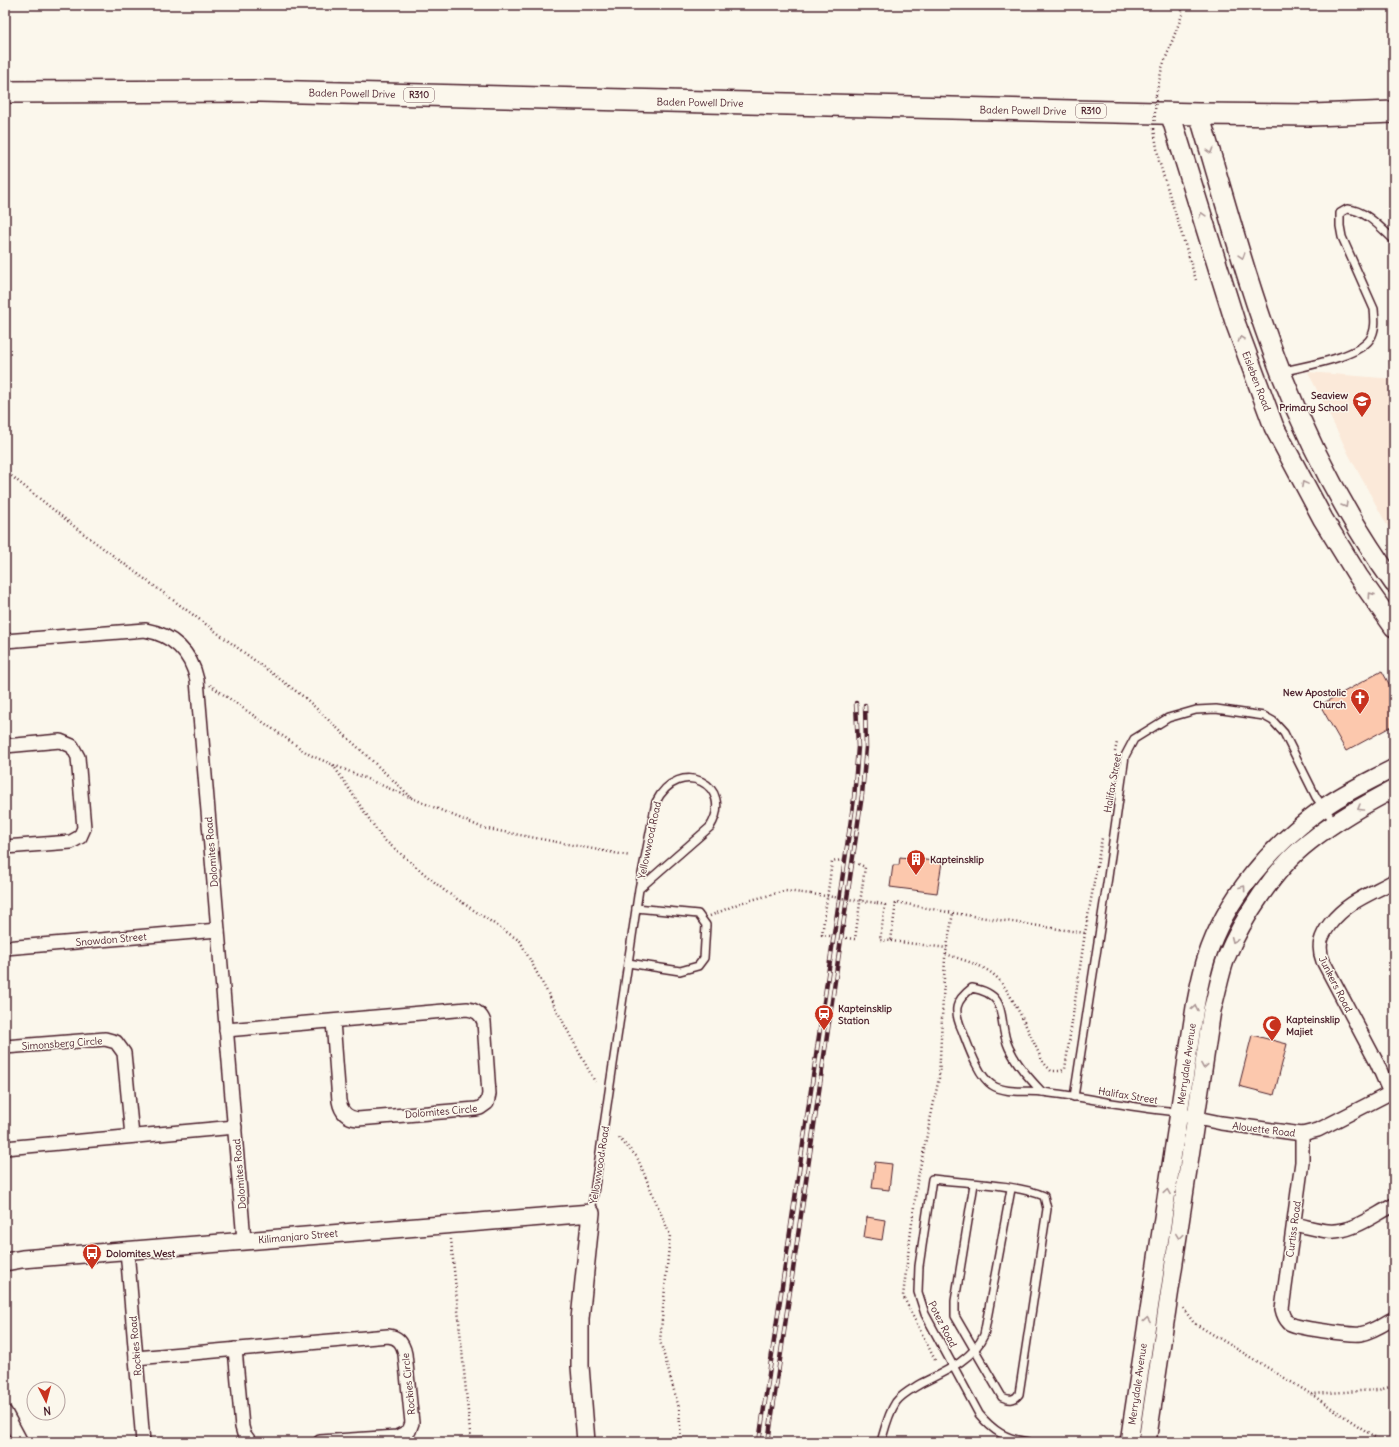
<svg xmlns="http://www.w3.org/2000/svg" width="1399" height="1447" font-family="Delius,sans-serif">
  <rect width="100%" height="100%" fill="#fbf7ec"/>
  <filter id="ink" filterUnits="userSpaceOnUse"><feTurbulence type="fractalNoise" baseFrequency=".025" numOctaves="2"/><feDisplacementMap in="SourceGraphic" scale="8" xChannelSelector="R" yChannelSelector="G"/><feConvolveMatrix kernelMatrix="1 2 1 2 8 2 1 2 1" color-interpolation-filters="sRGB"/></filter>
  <g filter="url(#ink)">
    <path fill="#fbe9d9" d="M1308,372L1394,379V538L1350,457Z"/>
    <g fill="#fcc8ad" stroke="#4a1f2b">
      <path d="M1382,671L1394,693V725L1346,751L1320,705Z"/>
      <path d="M900,857L942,862L937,893L890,887L893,865H899Z"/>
      <path d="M1252,1035L1287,1044L1274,1095L1239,1086Z"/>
      <path d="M875,1162L892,1164L889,1190L872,1188Z"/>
      <path d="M867,1217L885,1220L882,1240L864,1237Z"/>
    </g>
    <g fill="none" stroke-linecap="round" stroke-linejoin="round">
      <g stroke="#4a1f2b" stroke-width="10">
        <g id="service">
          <path d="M1281,372C1303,366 1357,358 1370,339C1376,330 1375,319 1374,309L1342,237L1340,226V213L1347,209C1366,210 1381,228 1394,240"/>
          <path d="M628,963L680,971L698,966L704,958L706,925L698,914L636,908"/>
          <path d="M1042,1092C1029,1078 1017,1065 1009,1048C996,1021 1012,995 972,988C955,1001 953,1010 962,1030C968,1045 978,1076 992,1085C1005,1094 1028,1090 1043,1092C1085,1097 1127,1107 1169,1111L1179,1114"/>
          <path d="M1074,1097L1108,877L1125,756L1134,739L1168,718L1196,710L1216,709L1264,716L1273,721L1284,733L1316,797L1335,823"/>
          <path d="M974,1184L955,1301V1316L1002,1397C1009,1400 1014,1401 1019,1394L1047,1209L1044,1196C1016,1184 963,1183 932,1179L919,1266L918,1292L925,1314L979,1414C993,1431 1006,1439 1028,1442"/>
          <path d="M591,1213L639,889L656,802C679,756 736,785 710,827L639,889"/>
          <path d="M881,1442C885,1428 888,1414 896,1402C902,1394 912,1389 920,1384C944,1372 973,1360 984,1335L1011,1189"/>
        </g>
      </g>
      <g stroke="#4a1f2b" stroke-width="16">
        <g id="minor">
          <path d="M5,641L145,630C173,635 191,652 197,680L244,1240"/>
          <path d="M5,746L60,741L72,746L78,757L84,828L80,837L71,842L5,847"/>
          <path d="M5,948L218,930"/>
          <path d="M226,1030L467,1009C476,1010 481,1014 484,1022L489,1094L487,1103L480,1108L476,1109L358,1119C347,1118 341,1112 339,1101L333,1021"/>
          <path d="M5,1047L105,1039L116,1042L124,1053L132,1136"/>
          <path d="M1390,1093L1377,1063L1323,961C1317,946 1321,936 1330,924C1348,901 1369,895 1394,881"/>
          <path d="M1187,1116L1221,1123L1302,1134L1318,1130L1394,1091"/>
          <path d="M1302,1134V1162L1282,1309C1283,1314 1285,1319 1289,1323C1295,1328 1350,1335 1360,1334C1372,1332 1384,1324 1394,1318"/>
          <path d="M5,1148L235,1127"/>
          <path d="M1294,1224C1305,1226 1317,1230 1328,1231C1352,1233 1374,1215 1394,1205"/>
          <path d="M127,1250L143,1442"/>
          <path d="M235,1349L242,1427L244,1434L250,1442"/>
          <path d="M136,1358L388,1336C399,1337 403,1344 405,1354L412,1423L409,1431L397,1437L320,1442"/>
          <path d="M5,1412L21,1442"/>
        </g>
      </g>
      <g stroke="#4a1f2b" stroke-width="20">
        <g id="tertiary">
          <path d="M5,1262L22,1259L591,1213L580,1319V1366L586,1442"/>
          <path d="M1129,1442L1195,1007C1198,991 1201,975 1206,959C1226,897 1271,846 1323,808C1345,792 1370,781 1394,768"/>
          <path d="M1147,1442L1212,1010C1217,993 1220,974 1226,958C1242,919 1276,867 1309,842C1335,821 1364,805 1394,789"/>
        </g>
      </g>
      <g stroke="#4a1f2b" stroke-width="22">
        <g id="secondary">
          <path d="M1170,113L1235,322L1274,427L1323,519L1358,576L1394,627"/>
          <path d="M1199,114C1225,200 1248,289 1281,373C1310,447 1348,519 1394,583"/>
        </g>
      </g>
      <g stroke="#4a1f2b" stroke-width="24">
        <path id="primary" d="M5,92L260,91L1199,114L1312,115L1394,112"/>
      </g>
      <g stroke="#4a1f2b" stroke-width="2.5" stroke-dasharray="1 3" stroke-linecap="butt">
        <path d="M1156,95L1162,68L1182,15V5"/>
        <path d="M1154,129L1159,161L1196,280"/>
        <path d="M5,471L80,531L304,697L412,798"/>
        <path d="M210,685L310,755L483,828L630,856"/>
        <path d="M1115,752L1117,742"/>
        <path d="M333,765L382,838L445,891L520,941L595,1082"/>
        <path d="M877,903L885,905L880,940L891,941L896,902L953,913L1085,933"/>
        <path d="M710,916L740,903L785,891L811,894"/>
        <path d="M830,936L822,935L832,862L842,860"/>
        <path d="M846,938L855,939L865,867L856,863"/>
        <path d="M891,941L947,948"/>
        <path d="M946,954C962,960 981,964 994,975C1012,990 1032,1040 1043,1062L1051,1071H1061L1065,1069L1085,933L1102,838"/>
        <path d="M619,1138L637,1157L670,1235L660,1341L679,1408L681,1442"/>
        <path d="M451,1239L471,1442"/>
        <path d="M1183,1308L1194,1323L1311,1394L1378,1390L1394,1386"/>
        <path d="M935,1360L903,1296L917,1182L939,1078L945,958L953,913"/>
        <path d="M1311,1394L1382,1442"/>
      </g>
      <use href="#service" stroke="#fbf7ec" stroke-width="7"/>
      <use href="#minor" stroke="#fbf7ec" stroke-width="13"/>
      <use href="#tertiary" stroke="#fbf7ec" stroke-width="17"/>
      <use href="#secondary" stroke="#fbf7ec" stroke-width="19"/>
      <use href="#primary" stroke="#fbf7ec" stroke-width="21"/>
      <g stroke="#4a1f2b" stroke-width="4.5">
        <g id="rail">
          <path d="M759,1442L854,799L858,747L856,703"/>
          <path d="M768,1442L862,795L866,747L865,705"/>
        </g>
      </g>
      <use href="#rail" stroke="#fbf7ec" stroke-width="3" stroke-dasharray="9" stroke-linecap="butt"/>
      <g stroke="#4a1f2b" stroke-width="2.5" stroke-dasharray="1 3" stroke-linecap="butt">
        <path d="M1154,129L1156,95"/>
        <path d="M811,894L877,903"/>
      </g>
    </g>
    <defs><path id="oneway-chevron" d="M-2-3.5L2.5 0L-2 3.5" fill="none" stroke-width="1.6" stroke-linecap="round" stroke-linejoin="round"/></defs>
    <g stroke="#ab9695">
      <use href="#oneway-chevron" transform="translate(1210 151) rotate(73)"/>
      <use href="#oneway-chevron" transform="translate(1202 215) rotate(-107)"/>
      <use href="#oneway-chevron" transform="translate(1242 256) rotate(72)"/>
      <use href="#oneway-chevron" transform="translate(1241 339) rotate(-109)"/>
      <use href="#oneway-chevron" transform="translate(1304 484) rotate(-118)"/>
      <use href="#oneway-chevron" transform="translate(1345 505) rotate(60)"/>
      <use href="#oneway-chevron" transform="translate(1371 595) rotate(-125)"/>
      <use href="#oneway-chevron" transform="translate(1360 808) rotate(150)"/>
      <use href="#oneway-chevron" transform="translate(1243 888) rotate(-54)"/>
      <use href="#oneway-chevron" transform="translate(1234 940) rotate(114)"/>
      <use href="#oneway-chevron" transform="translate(1195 1008) rotate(-79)"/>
      <use href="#oneway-chevron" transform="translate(1204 1066) rotate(99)"/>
      <use href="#oneway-chevron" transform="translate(1167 1192) rotate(-81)"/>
      <use href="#oneway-chevron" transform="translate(1179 1236) rotate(98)"/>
      <use href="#oneway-chevron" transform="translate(1147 1320) rotate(-81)"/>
    </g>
  </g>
  <defs>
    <g id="school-pin" transform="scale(1)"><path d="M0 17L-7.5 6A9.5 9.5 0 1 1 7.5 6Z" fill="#c8321e" stroke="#fbf7ec"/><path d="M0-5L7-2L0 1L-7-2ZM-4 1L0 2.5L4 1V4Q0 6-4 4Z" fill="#fff"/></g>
    <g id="church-pin" transform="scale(1)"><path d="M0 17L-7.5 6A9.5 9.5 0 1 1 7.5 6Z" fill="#c8321e" stroke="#fbf7ec"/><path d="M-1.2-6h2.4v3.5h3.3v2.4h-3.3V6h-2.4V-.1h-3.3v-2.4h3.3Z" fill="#fff"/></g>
    <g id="building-pin" transform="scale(1)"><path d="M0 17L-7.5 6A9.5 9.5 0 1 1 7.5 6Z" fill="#c8321e" stroke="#fbf7ec"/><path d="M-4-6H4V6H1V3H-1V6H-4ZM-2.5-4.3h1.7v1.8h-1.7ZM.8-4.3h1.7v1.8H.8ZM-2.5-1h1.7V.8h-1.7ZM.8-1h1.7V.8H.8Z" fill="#fff"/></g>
    <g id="station-pin" transform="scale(1)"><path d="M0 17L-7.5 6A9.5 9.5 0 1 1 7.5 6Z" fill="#c8321e" stroke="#fbf7ec"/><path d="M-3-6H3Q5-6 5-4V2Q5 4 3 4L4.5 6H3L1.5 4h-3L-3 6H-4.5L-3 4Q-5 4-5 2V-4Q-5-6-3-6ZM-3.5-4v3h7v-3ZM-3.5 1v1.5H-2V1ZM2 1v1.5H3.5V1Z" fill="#fff"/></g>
    <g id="mosque-pin" transform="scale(1)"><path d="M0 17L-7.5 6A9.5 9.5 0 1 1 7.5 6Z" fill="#c8321e" stroke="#fbf7ec"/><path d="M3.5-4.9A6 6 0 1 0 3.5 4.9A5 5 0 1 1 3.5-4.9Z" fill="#fff"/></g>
    <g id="bus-pin" transform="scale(1)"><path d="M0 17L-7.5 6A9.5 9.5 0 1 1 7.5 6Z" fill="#c8321e" stroke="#fbf7ec"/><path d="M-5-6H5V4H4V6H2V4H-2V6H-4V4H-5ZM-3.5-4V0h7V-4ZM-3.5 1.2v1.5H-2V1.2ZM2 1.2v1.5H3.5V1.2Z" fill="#fff"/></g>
  </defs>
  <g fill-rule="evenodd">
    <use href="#school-pin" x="1362" y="401"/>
    <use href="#church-pin" x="1360" y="698"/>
    <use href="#building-pin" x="916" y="859"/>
    <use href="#station-pin" x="824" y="1014"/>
    <use href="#mosque-pin" x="1272" y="1025"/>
    <use href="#bus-pin" x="92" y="1253"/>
  </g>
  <g text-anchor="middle" stroke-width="3" stroke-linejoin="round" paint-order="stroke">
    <g fill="#fbf7ec" stroke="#7f6065" stroke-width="1">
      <rect x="404" y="88" width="30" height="14" rx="3"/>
      <rect x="1076" y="104" width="30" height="14" rx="3"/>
    </g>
    <g font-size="9" font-weight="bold" fill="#4a1f2b">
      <text x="419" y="98">R310</text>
      <text x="1091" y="114">R310</text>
    </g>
    <g font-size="10" fill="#4a1f2b" stroke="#fbf7ec">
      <text transform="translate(352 93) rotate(1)" y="4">Baden Powell Drive</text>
      <text transform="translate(700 102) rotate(1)" y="4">Baden Powell Drive</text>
      <text transform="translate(1023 110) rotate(1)" y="4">Baden Powell Drive</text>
      <text transform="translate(1257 381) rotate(69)" y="4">Eisleben Road</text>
      <text transform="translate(1112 783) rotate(-80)" y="4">Halifax Street</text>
      <text transform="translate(649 840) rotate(-78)" y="4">Yellowwood Road</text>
      <text transform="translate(211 852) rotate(-95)" y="4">Dolomites Road</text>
      <text transform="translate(111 939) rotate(-5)" y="4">Snowdon Street</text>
      <text transform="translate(1336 984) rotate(63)" y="4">Junkers Road</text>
      <text transform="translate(62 1043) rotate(-4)" y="4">Simonsberg Circle</text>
      <text transform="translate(1186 1064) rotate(-82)" y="4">Merrydale Avenue</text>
      <text transform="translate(1128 1095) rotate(9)" y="4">Halifax Street</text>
      <text transform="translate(441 1111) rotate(-5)" y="4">Dolomites Circle</text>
      <text transform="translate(1264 1129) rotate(7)" y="4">Alouette Road</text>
      <text transform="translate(599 1165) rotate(-81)" y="4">Yellowwood Road</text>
      <text transform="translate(239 1174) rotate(-95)" y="4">Dolomites Road</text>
      <text transform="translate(1293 1229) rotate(-82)" y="4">Curtiss Road</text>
      <text transform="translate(298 1236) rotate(-5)" y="4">Kilimanjaro Street</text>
      <text transform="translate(943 1324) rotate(63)" y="4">Potez Road</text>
      <text transform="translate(135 1346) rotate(-95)" y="4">Rockies Road</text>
      <text transform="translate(408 1384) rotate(-96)" y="4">Rockies Circle</text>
      <text transform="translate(1137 1384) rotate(-82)" y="4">Merrydale Avenue</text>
    </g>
    <g font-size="10" font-weight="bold" fill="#4a1f2b" stroke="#fbf7ec" text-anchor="start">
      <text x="1348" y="399" text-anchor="end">Seaview<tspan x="1348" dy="12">Primary School</tspan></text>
      <text x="1346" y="696" text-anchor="end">New Apostolic<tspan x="1346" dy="12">Church</tspan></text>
      <text x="930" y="863">Kapteinsklip</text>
      <text x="838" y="1012">Kapteinsklip<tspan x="838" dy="12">Station</tspan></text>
      <text x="1286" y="1023">Kapteinsklip<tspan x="1286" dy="12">Majiet</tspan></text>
      <text x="106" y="1257">Dolomites West</text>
    </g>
  </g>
  <rect width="1399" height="1447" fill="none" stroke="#fbf7ec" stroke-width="20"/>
  <rect x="10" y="10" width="1379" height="1427" fill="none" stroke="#4a1f2b" stroke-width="1.5" filter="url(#ink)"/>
  <g transform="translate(46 1401) rotate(174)"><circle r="19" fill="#fbf7ec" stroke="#b4a19f"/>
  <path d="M0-3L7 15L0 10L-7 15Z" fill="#c8321e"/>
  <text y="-6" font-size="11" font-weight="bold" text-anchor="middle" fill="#4a1f2b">N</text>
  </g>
</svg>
